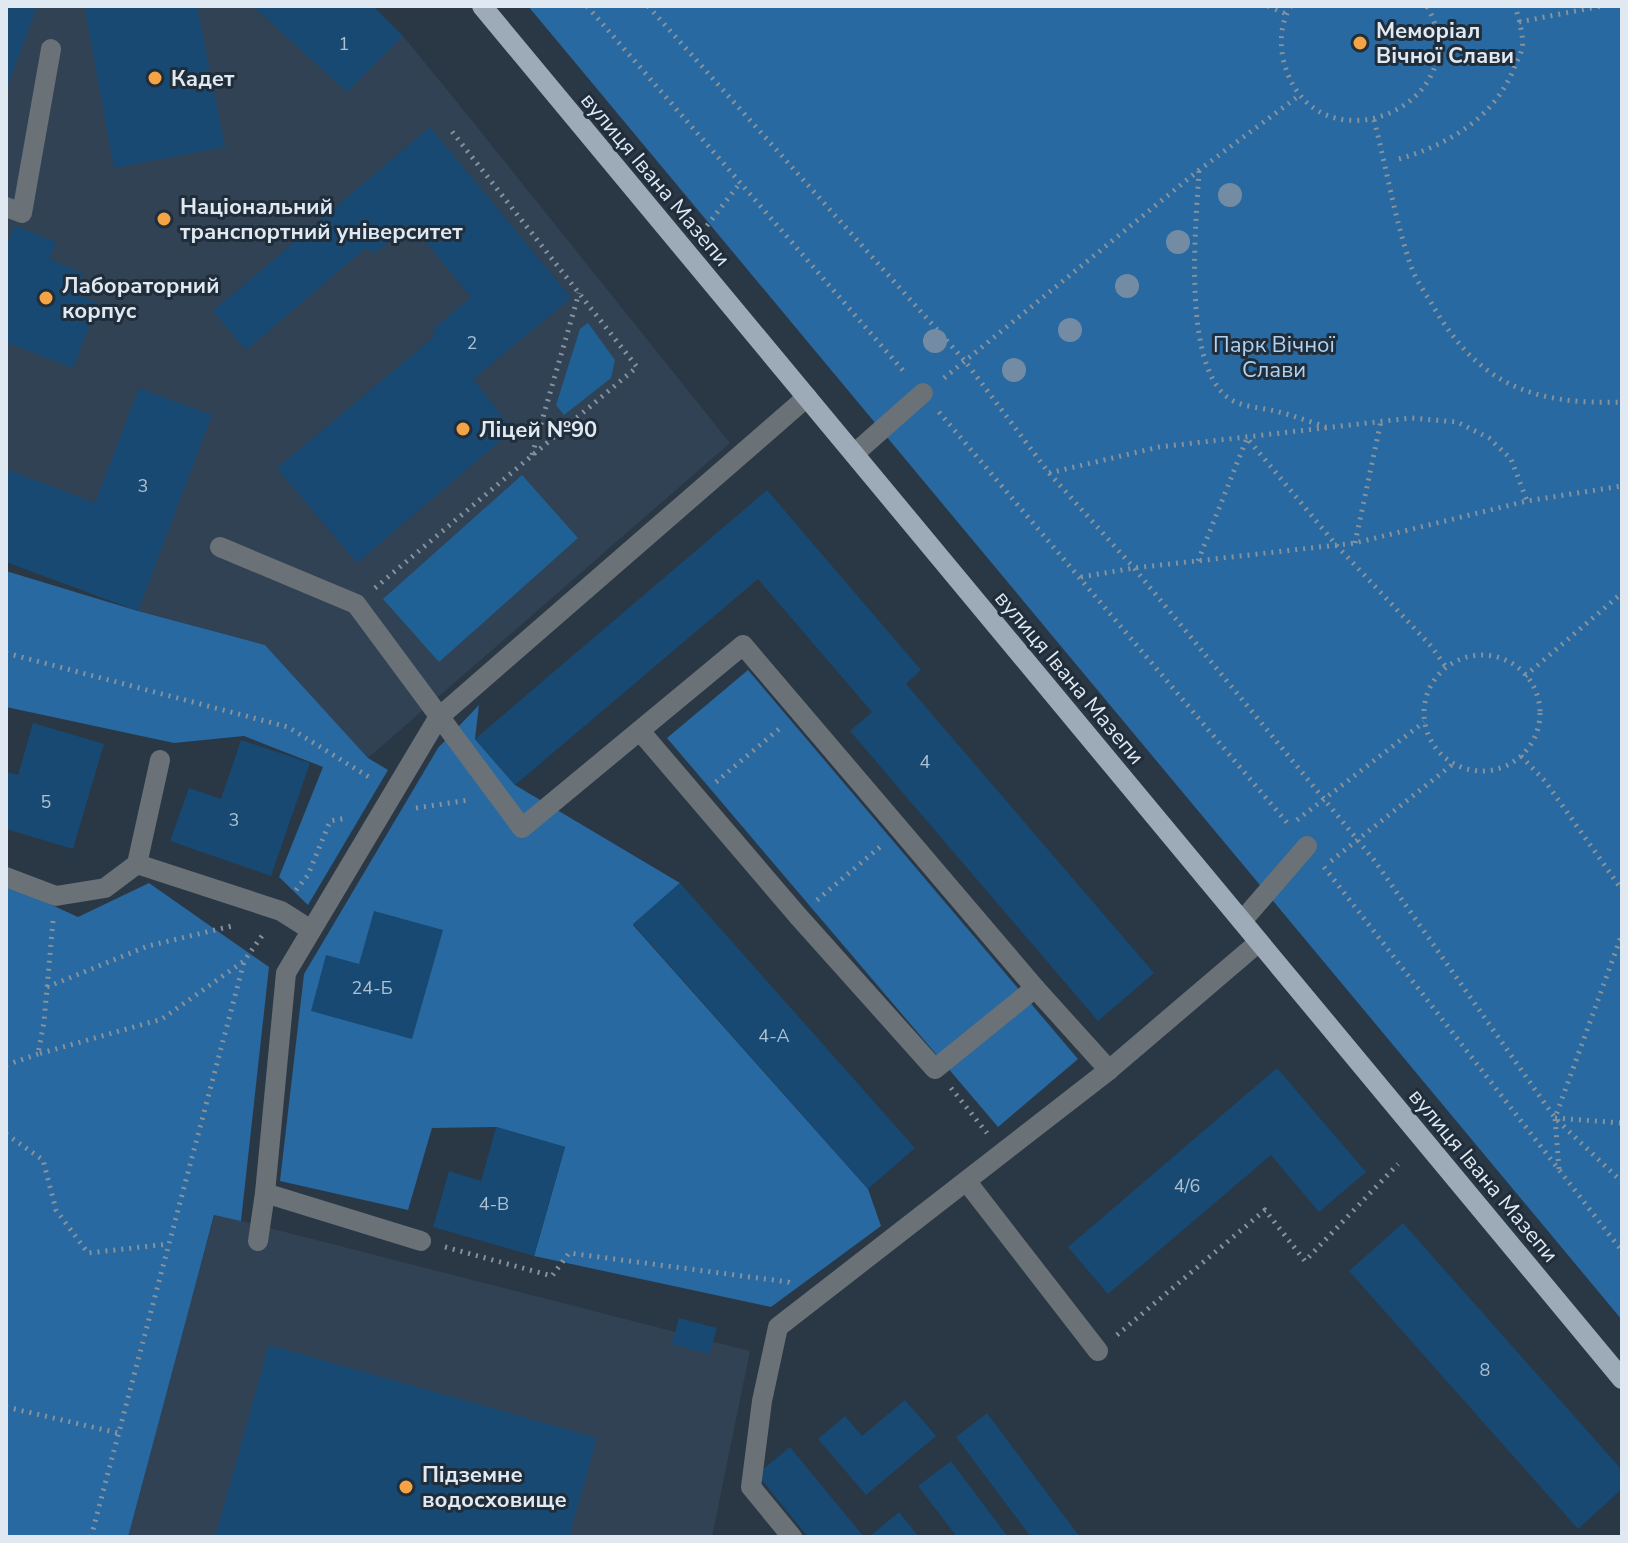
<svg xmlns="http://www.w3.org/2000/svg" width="1628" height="1543" font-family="'Nunito Sans',sans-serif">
  <rect width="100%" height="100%" fill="#2a3744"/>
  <g fill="#304254">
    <path d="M6,6H373L403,36L457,102L730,443L368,758L265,645L138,611L6,562Z"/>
    <path d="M215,1214L750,1351L712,1537H123Z"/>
  </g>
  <g fill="#206195">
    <path d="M588,323L615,360L611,378L564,415L556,405L580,329Z"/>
    <path d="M522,475L578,538L439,662L383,599Z"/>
  </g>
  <g fill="#2769a0">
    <path d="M528,6H1622V1320Z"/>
    <path d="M6,571L138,611L265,645L368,758L388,770L308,905L279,877L323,767L244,736L174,743L6,707Z"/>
    <path d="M748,670L1078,1059L998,1127L667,738Z"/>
    <path d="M479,705L475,739L515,785L680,883L633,925L868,1189L881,1226L771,1307L534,1256L565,1147L496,1127L432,1128L408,1210L280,1181L304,974L438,748Z"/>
    <path d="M149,883L269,967L241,1221L214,1215L128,1537H6V884L78,917Z"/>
  </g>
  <g fill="#174972">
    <path d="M6,6H37L6,90Z"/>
    <path d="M96,6H197L225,147L114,168L85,9Z"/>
    <path d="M253,6H373L403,36L347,92Z"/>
    <path d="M430,127L571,298L473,379L513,430L357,563L277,468L436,335L432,330L471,297L411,224L374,254L367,247L246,350L213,311Z"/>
    <path d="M15,226L56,242L49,259L83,273L75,294L98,303L73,368L6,342V245Z"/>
    <path d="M139,388L212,415L138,611L6,562V469L95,503Z"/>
    <path d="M767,490L921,670L906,684L1154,973L1098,1021L850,731L872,712L758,579L515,785L475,739Z"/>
    <path d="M33,723L104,744L73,849L6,829V772L18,775Z"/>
    <path d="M241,740L310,763L271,876L170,841L189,788L221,799Z"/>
    <path d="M680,883L915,1148L868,1189L633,924Z"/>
    <path d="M374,911L443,930L412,1039L311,1011L326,955L359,964Z"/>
    <path d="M1277,1068L1366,1172L1319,1212L1271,1155L1108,1294L1068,1247Z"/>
    <path d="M496,1127L565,1147L534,1256L433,1227L449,1171L481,1181Z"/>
    <path d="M1403,1223L1622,1470V1489L1578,1529L1349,1271Z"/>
    <path d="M679,1318L717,1328L709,1354L672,1344Z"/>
    <path d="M269,1345L597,1438L569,1537H215Z"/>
    <path d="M905,1400L936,1436L866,1495L818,1439L845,1416L862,1436Z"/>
    <path d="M987,1413L1080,1537H1031L956,1437Z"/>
    <path d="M790,1447L864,1537H808L757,1474Z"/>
    <path d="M951,1461L1008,1537H957L918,1486Z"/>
    <path d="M899,1512L919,1537H869Z"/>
  </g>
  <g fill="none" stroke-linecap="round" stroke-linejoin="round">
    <g stroke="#87929c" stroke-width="5" stroke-dasharray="2 6" stroke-linecap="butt">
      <path d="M587,6L906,374"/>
      <path d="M648,6L965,361L1049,473L1134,568L1374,860L1555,1118L1622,1182"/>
      <path d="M1268,6L1286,14"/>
      <path d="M1291,6C1280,23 1279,46 1285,66C1318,174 1482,104 1427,6"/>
      <path d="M1519,22L1602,6"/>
      <path d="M1374,120C1387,170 1395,221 1412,269C1417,282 1426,294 1433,306C1479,385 1533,405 1622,402"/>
      <path d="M1399,159C1450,144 1495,117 1515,66C1517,61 1521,54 1522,49C1524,36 1519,19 1515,6"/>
      <path d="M1199,171C1196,223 1182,361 1227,397C1241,408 1262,407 1279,412C1295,416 1311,422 1326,427"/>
      <path d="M702,232L740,183"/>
      <path d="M944,378L1199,170L1300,95"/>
      <path d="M939,412L1289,825"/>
      <path d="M532,455L579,293"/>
      <path d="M1049,473L1159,447L1411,418L1457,422L1489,438L1511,459L1527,501"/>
      <path d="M1355,543L1381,421"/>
      <path d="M1198,561L1247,438L1337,546L1431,646L1446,667"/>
      <path d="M1081,577L1134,568L1355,543L1527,501L1622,486"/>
      <path d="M375,588L637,367L450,129"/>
      <path d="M6,653L288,727L372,779"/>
      <circle cx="1482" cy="713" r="58"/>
      <path d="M1525,676L1622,593"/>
      <path d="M1521,756L1545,781L1622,890"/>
      <path d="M716,782L779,729"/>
      <path d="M416,808L469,800"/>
      <path d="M1297,820L1424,722"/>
      <path d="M1331,861L1453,764"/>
      <path d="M1324,867L1622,1251"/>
      <path d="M296,890L308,875L330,821L347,818"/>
      <path d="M817,900L880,847"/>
      <path d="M53,921L44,1022L38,1054L162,1019L244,961L264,933"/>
      <path d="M47,987L148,946L236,925"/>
      <path d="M6,1065L38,1054"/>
      <path d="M951,1088L987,1133"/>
      <path d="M1555,1118L1622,1123"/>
      <path d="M6,1134L43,1160L56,1210L88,1253L169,1244"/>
      <path d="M1559,1169L1555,1118L1622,934"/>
      <path d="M445,1247L552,1276L569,1253L788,1282L792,1284"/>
      <path d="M1117,1335L1265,1210L1305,1261L1398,1164"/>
      <path d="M6,1407L118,1433"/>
      <path d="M91,1537L244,962"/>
    </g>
    <g stroke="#6a7177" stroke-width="20">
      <path d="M6,207L22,213L51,49"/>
      <path d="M854,454L923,393"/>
      <path d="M220,547L356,604L522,828L743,645L1035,988L1109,1070"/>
      <path d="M640,731L798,916L935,1069L1035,988"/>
      <path d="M137,864L160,760"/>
      <path d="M6,877L56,896L105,888L137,864L281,911L311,930"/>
      <path d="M1242,921L1307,846"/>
      <path d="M967,1182L1098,1351"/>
      <path d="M258,1241L265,1193"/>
      <path d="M421,1241L265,1193L286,973L438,718L807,397"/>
      <path d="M792,1537L751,1487L762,1401L778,1327L1109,1070L1259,942"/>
    </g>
    <path stroke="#9dabb8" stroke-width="20" d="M482,6L1622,1379"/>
  </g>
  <g fill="#748ca3">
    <circle cx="1230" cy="195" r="12"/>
    <circle cx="1178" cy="242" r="12"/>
    <circle cx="1127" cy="286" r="12"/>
    <circle cx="1070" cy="330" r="12"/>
    <circle cx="935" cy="341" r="12"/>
    <circle cx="1014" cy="370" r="12"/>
  </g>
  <g fill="#f4a444" stroke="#202d3a" stroke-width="3">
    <circle cx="1360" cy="43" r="8"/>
    <circle cx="155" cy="78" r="8"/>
    <circle cx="164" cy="219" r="8"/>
    <circle cx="46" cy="298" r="8"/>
    <circle cx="463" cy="429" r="8"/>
    <circle cx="406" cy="1487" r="8"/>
  </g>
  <g text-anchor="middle" stroke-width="6" stroke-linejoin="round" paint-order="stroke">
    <g font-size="18" fill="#aec1d1">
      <text x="344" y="50">1</text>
      <text x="472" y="349">2</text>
      <text x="143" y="492">3</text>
      <text x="925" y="768">4</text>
      <text x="46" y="808">5</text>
      <text x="234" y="826">3</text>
      <text x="372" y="994">24-Б</text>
      <text x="774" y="1042">4-А</text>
      <text x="1187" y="1192">4/6</text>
      <text x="494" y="1210">4-В</text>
      <text x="1485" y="1376">8</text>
    </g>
    <g font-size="22" font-weight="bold" fill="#e0e9f1" stroke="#202d3a" text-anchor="start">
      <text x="1376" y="38">Меморіал<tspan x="1376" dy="25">Вічної Слави</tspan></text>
      <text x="171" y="86">Кадет</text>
      <text x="180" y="214">Національний<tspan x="180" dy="25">транспортний університет</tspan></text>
      <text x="62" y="293">Лабораторний<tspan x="62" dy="25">корпус</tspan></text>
      <text x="479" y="437">Ліцей №90</text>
      <text x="422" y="1482">Підземне<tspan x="422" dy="25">водосховище</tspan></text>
    </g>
    <g font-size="22" fill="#e0e9f1" stroke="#202d3a">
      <text transform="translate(656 179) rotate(50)" y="8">вулиця Івана Мазепи</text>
      <text transform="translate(1070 677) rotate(50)" y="8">вулиця Івана Мазепи</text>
      <text transform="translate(1484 1175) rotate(50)" y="8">вулиця Івана Мазепи</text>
    </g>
    <g font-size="22" fill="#b1d2f1" stroke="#202d3a">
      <text x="1274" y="352">Парк Вічної<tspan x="1274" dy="25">Слави</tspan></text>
    </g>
  </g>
  <rect width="1628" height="1543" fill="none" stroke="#e0e9f1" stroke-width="16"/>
</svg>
